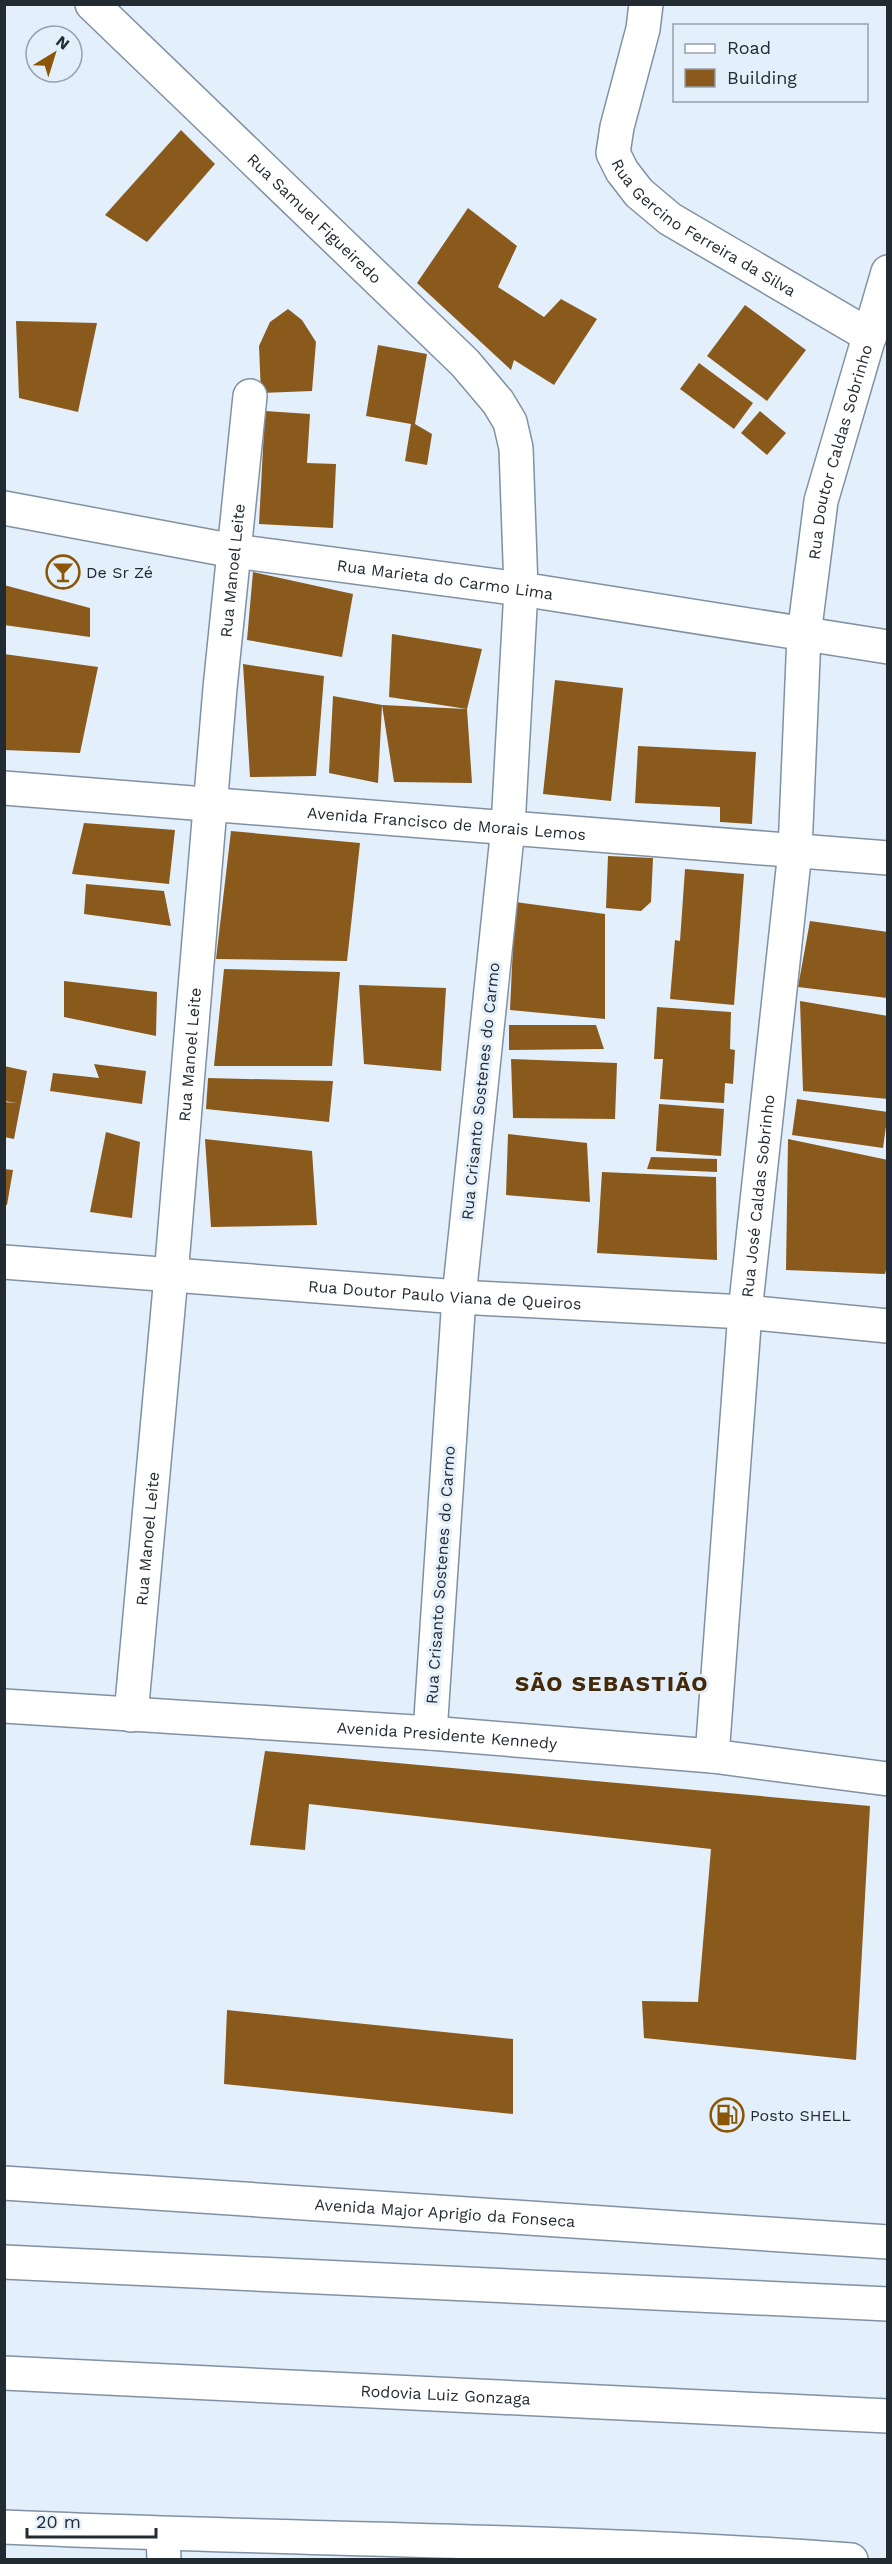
<svg xmlns="http://www.w3.org/2000/svg" width="892" height="2564" font-family="'Work Sans',sans-serif">
  <rect width="100%" height="100%" fill="#e3effb"/>
  <g fill="#8a5a1d">
    <path d="M181,130L215,164L147,242L105,215Z"/>
    <path d="M468,208L517,246L498,287L544,317L561,299L597,319L554,385L514,360L511,370L417,283Z"/>
    <path d="M745,305L806,350L767,401L707,356Z"/>
    <path d="M288,309L302,320L316,342L312,391L261,393L259,346L270,322Z"/>
    <path d="M16,321L97,323L78,412L19,398Z"/>
    <path d="M378,345L427,354L415,424L432,434L427,465L405,461L411,424L366,416Z"/>
    <path d="M699,363L753,403L734,429L680,389Z"/>
    <path d="M265,411L310,414L307,463L336,464L333,528L259,524Z"/>
    <path d="M760,411L786,433L767,455L741,433Z"/>
    <path d="M253,572L353,594L342,657L247,640Z"/>
    <path d="M4,585L90,608V637L4,625Z"/>
    <path d="M392,634L482,649L467,709L472,783L394,782L382,705L378,783L329,773L333,696L382,705L467,709L389,697Z"/>
    <path d="M4,654L98,667L80,753L4,750Z"/>
    <path d="M243,664L324,676L316,776L250,777Z"/>
    <path d="M555,680L623,688L611,801L543,794Z"/>
    <path d="M638,746L756,752L752,824L720,822V807L635,803Z"/>
    <path d="M84,823L175,830L169,884L72,874Z"/>
    <path d="M231,831L360,843L347,961L216,959Z"/>
    <path d="M608,856L653,858L651,902L641,911L606,908Z"/>
    <path d="M685,869L744,874L734,1005L670,999L675,940L680,941Z"/>
    <path d="M86,884L164,891L171,926L84,914Z"/>
    <path d="M515,902L605,914V1019L510,1010Z"/>
    <path d="M810,921L888,932L887,998L798,987Z"/>
    <path d="M224,969L340,972L332,1066H214Z"/>
    <path d="M64,981L157,992L156,1036L64,1017Z"/>
    <path d="M359,985L446,988L441,1071L364,1064Z"/>
    <path d="M800,1001L888,1016V1099L803,1091Z"/>
    <path d="M657,1007L731,1012L730,1049L735,1050L733,1084L725,1083L724,1103L660,1099L663,1059H654Z"/>
    <path d="M509,1025H596L604,1049L509,1050Z"/>
    <path d="M511,1059L617,1063L615,1119L513,1118Z"/>
    <path d="M94,1064L146,1071L142,1104L50,1091L53,1073L99,1078Z"/>
    <path d="M4,1066L27,1071L14,1139L4,1137V1102L17,1103L4,1101Z"/>
    <path d="M208,1078L333,1081L329,1122L206,1109Z"/>
    <path d="M797,1099L888,1112L883,1148L792,1135Z"/>
    <path d="M659,1104L724,1109L721,1156L656,1151Z"/>
    <path d="M106,1132L140,1142L132,1218L90,1212Z"/>
    <path d="M508,1134L587,1143L590,1202L506,1195Z"/>
    <path d="M205,1139L312,1151L317,1225L211,1227Z"/>
    <path d="M788,1139L888,1160V1262L885,1274L786,1270Z"/>
    <path d="M651,1157L717,1159V1172L647,1169Z"/>
    <path d="M4,1169L13,1170L7,1205H4Z"/>
    <path d="M602,1172L716,1177L717,1260L597,1253Z"/>
    <path d="M265,1751L870,1806L856,2060L644,2038L642,2001L698,2002L711,1849L309,1804L305,1850L250,1845Z"/>
    <path d="M227,2010L513,2039V2114L224,2084Z"/>
  </g>
  <g fill="none" stroke-linecap="round" stroke-linejoin="round">
    <g stroke="#8091a3" stroke-width="36">
      <g id="minor">
        <path id="s1" d="M92,4L465,363L498,402L510,422L516,448L521,589L508,827L459,1297L430,1733"/>
        <path id="s2" d="M646,4L643,29L617,127L613,153L622,171L639,193L670,219L870,336"/>
        <path id="s3" d="M4,508L234,551L521,589L888,647"/>
        <path id="s4" d="M4,788L888,858"/>
        <path id="s5" d="M4,1262L459,1297L745,1312L888,1326"/>
        <path id="s6" d="M4,1706L430,1733L712,1756L888,1779"/>
        <path id="s7" d="M131,1715L171,1276L220,688L250,396"/>
        <path id="s8" d="M712,1756L745,1312L795,851L804,635L821,501L888,272"/>
        <path d="M163,2534L164,2560"/>
      </g>
    </g>
    <g stroke="#8091a3" stroke-width="36">
      <g id="primary">
        <path id="s9" d="M4,2183L888,2242"/>
        <path d="M4,2527C287,2540 569,2539 851,2560"/>
      </g>
    </g>
    <g stroke="#8091a3" stroke-width="36">
      <g id="trunk">
        <path d="M4,2262L888,2304"/>
        <path id="s10" d="M4,2373L888,2416"/>
      </g>
    </g>
    <use href="#minor" stroke="#fff" stroke-width="33"/>
    <use href="#primary" stroke="#fff" stroke-width="33"/>
    <use href="#trunk" stroke="#fff" stroke-width="33"/>
  </g>
  <defs>
    <g id="bar-ring" transform="scale(1.725)"><circle r="9.5" fill="#e3effb" stroke="#8c5606" stroke-width="1.5"/><path d="M-6-5H6L.8 .8V4.5H3.5V6h-7V4.5H-.8V.8Z" fill="#8c5606"/></g>
    <g id="fuel-ring" transform="scale(1.725)"><circle r="9.5" fill="#e3effb" stroke="#8c5606" stroke-width="1.5"/><path d="M-5.5-6h7V0h2V4h1.3V-2.5L3-4.5l.8-.8L6-3V5H2.5V1h-1V6h-7ZM-4.2-4.7v3.2H.2V-4.7Z" fill="#8c5606"/></g>
  </defs>
  <g fill-rule="evenodd">
    <use href="#bar-ring" x="63" y="572"/>
    <use href="#fuel-ring" x="727" y="2115"/>
  </g>
  <g text-anchor="middle" stroke-width="6" stroke-linejoin="round" paint-order="stroke">
    <g font-size="16" fill="#232b32" stroke="#e3effb">
      <text dy="6" stroke="none"><textPath href="#s1" startOffset="309">Rua Samuel Figueiredo</textPath></text>
      <text dy="6" stroke="none"><textPath href="#s2" startOffset="273">Rua Gercino Ferreira da Silva</textPath></text>
      <text dy="6" stroke="none"><textPath href="#s8" startOffset="1312">Rua Doutor Caldas Sobrinho</textPath></text>
      <text dy="6" stroke="none"><textPath href="#s7" startOffset="1149">Rua Manoel Leite</textPath></text>
      <text dy="6" stroke="none"><textPath href="#s3" startOffset="447">Rua Marieta do Carmo Lima</textPath></text>
      <text dy="6" stroke="none"><textPath href="#s4" startOffset="444">Avenida Francisco de Morais Lemos</textPath></text>
      <text dy="6" stroke="none"><textPath href="#s7" startOffset="663">Rua Manoel Leite</textPath></text>
      <text transform="translate(480 1091) rotate(-84)" y="6">Rua Crisanto Sostenes do Carmo</text>
      <text dy="6" stroke="none"><textPath href="#s8" startOffset="562">Rua José Caldas Sobrinho</textPath></text>
      <text dy="6" stroke="none"><textPath href="#s5" startOffset="442">Rua Doutor Paulo Viana de Queiros</textPath></text>
      <text dy="6" stroke="none"><textPath href="#s7" startOffset="177">Rua Manoel Leite</textPath></text>
      <text transform="translate(440 1575) rotate(-86)" y="6">Rua Crisanto Sostenes do Carmo</text>
      <text dy="6" stroke="none"><textPath href="#s6" startOffset="444">Avenida Presidente Kennedy</textPath></text>
      <text dy="6" stroke="none"><textPath href="#s9" startOffset="442">Avenida Major Aprigio da Fonseca</textPath></text>
      <text dy="6" stroke="none"><textPath href="#s10" startOffset="442">Rodovia Luiz Gonzaga</textPath></text>
    </g>
    <g font-size="16" fill="#232b32" stroke="#e3effb" text-anchor="start">
      <text x="86" y="578">De Sr Zé</text>
      <text x="750" y="2121">Posto SHELL</text>
    </g>
    <g font-size="22" font-weight="bold" letter-spacing="1.5" fill="#442a08" stroke="#e3effb">
      <text x="612" y="1691">SÃO SEBASTIÃO</text>
    </g>
  </g>
  <rect width="892" height="2564" fill="none" stroke="#232b32" stroke-width="12"/>
  <rect x="673" y="24" width="195" height="78" fill="#e3effb" stroke="#96a1ab" stroke-width="1.5"/>
  <rect x="685" y="44" width="30" height="9" fill="#ffffff" stroke="#96a1ab" stroke-width="1.5"/>
  <text x="727" y="54" font-size="18" fill="#232b32">Road</text>
  <rect x="685" y="69" width="30" height="18" fill="#8a5a1d" stroke="#96a1ab" stroke-width="1.5"/>
  <text x="727" y="84" font-size="18" fill="#232b32">Building</text>
  <g transform="translate(54 54) rotate(38)"><circle r="28" fill="#e3effb" stroke="#96a1ab" stroke-width="1.5"/>
  <path d="M0-4.5L10 22L0 15L-10 22Z" fill="#8c5606"/>
  <text y="-9" font-size="16" font-weight="bold" text-anchor="middle" fill="#232b32">N</text>
  </g>
  <path d="M27 2528v9h129v-9" fill="none" stroke="#232b32" stroke-width="3"/>
  <text x="36" y="2528" font-size="18" fill="#232b32" stroke="#e3effb" stroke-width="4.5" paint-order="stroke">20 m</text>
</svg>
